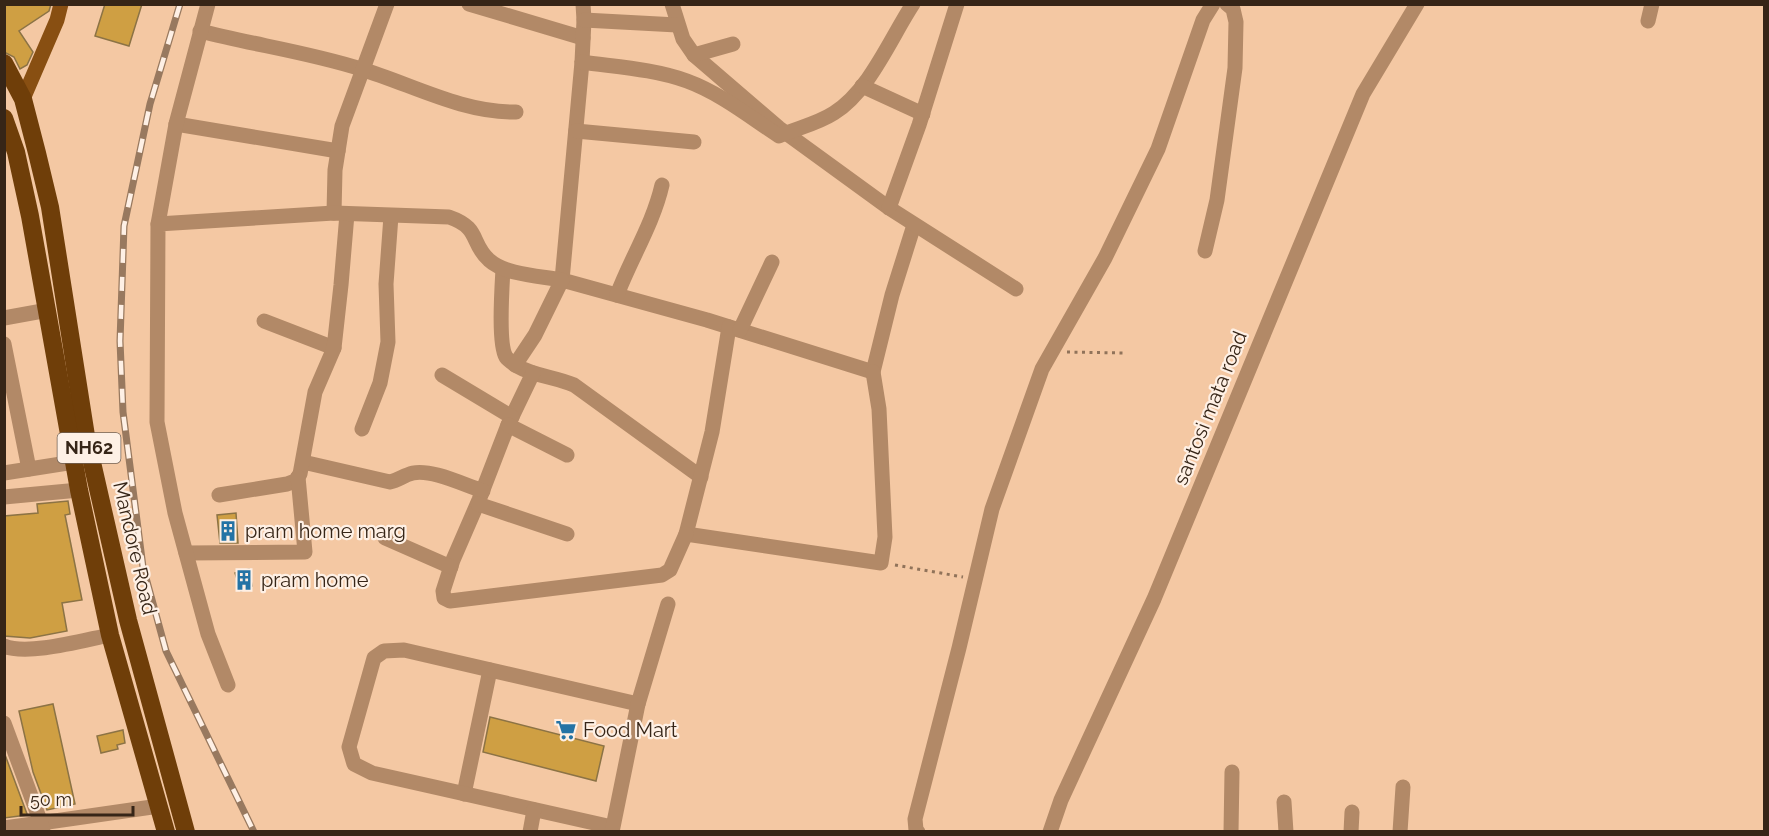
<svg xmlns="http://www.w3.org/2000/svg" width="1769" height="836" font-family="Raleway,sans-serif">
  <rect width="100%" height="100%" fill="#f4c8a3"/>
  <g fill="#cf9f43" stroke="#8c7345" stroke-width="1.5">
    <path d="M4,4H51L49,11L19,31L33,52L27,65L20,69L14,57L4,52Z"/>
    <path d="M105,4H142L129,46L95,36Z"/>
    <path d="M68,501L70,514L65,515L82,600L62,603L67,631L30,638L4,636V516L38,513L37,504Z"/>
    <path d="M236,513L238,543H220L217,515Z"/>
    <path d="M249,569L252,586L241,591L235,573Z"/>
    <path d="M53,704L75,804L47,810L33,772L19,711Z"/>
    <path d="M490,717L604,746L596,781L483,752Z"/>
    <path d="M123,730L125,743L117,745L118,749L101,753L97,736Z"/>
    <path d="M4,752L27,814V815L4,818Z"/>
  </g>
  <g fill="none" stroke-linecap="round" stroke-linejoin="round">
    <g stroke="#90735a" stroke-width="3" stroke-dasharray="3 4.5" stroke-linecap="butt">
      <path d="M1067,352L1126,353"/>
      <path d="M895,565L963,577"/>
    </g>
    <g stroke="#b28967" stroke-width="15">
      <path d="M469,4L583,38"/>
      <path d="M583,4L584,20L582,62L562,280L707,320L873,372L892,295L914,225"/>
      <path d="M672,4L683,39L694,55L779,128L889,208L1016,289"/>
      <path d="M584,20L677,25"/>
      <path d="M1648,21L1652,4"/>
      <path d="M200,31C254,45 308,52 361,69C411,84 462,113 516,112"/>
      <path d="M694,55L733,44"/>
      <path d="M582,62C617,67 654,69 687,81C720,93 750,117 779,136C797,128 817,124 834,113C870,90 890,39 913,4"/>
      <path d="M862,86L923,114"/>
      <path d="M176,124L338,151"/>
      <path d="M576,131L694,142"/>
      <path d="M889,208L919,125L957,4"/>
      <path d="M334,213L335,170L342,126L387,4"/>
      <path d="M158,224L176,124L208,4"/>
      <path d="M1205,251L1217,200L1235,68L1236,22L1233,9L1227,4"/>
      <path d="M503,269C502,287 498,344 506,357C508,360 514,364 517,366C534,376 555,377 574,385L701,477"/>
      <path d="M617,295C631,258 653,224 662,185"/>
      <path d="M4,318L48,310"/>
      <path d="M264,321L334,348"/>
      <path d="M729,327L712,432L686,534L881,563L885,537L879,409L873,372"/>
      <path d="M740,330L772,262"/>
      <path d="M4,344L29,469"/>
      <path d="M533,373L508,425L479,500L453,560L443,591L444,598L450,601L662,575L670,570L686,534"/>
      <path d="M442,375L512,417"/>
      <path d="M508,425L567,455"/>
      <path d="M362,429L380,383L388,342L386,284L391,216"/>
      <path d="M303,462L390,482C399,480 404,475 413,473C432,469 464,485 483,491"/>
      <path d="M4,473L74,462"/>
      <path d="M219,495L287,484L295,481L300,474L315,392L334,348L341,285L347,214"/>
      <path d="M4,497L79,490"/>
      <path d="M478,504L567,534"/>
      <path d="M385,538L451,567"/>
      <path d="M186,553L305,552L298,477"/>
      <path d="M4,646C28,656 84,640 110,635"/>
      <path d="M228,685L208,634L175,513L157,422L158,224L334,213L449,217C481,228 470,243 489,260C505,275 541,276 562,280L535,335L515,365"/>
      <path d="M4,723L41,823L159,806"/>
      <path d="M464,794L490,670"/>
      <path d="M1284,802L1286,832"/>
      <path d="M612,827L372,773L354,764L349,747L374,658L384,651L404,650L638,704"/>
      <path d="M4,828L41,823L43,831"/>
      <path d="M530,832L534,810"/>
      <path d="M612,832L638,704L668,604"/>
      <path d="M918,832L916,830L915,819L959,648L992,509L1042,369L1105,258L1158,149L1203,20L1213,4"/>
      <path d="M1050,832L1061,800L1154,599L1363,94L1417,4"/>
      <path d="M1231,832L1232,772"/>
      <path d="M1351,832L1352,812"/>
      <path d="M1400,832L1403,787"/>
    </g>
    <path stroke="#884f12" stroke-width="15" d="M23,99L57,20L61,4"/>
    <g stroke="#6f3e09" stroke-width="18">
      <path d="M4,63L23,99L37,153L50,207L86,436L128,620L186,832"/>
      <path d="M4,118L16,152L30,216L79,490L110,635L166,832"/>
    </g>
    <g stroke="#98795f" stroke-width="7">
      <path id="rail" d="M180,4L150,104L124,226L120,341L123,412L143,567L166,651L254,832"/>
    </g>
    <use href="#rail" stroke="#fef0e5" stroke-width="4.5" stroke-dasharray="14" stroke-linecap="butt"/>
  </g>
  <defs>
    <g id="building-bare" transform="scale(1.62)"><path d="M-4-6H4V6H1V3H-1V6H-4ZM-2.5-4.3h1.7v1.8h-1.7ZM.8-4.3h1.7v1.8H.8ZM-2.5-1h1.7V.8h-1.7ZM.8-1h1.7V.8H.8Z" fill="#2473a5" stroke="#fef0e5" stroke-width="2.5" paint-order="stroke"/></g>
    <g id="supermarket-bare" transform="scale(1.62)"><path d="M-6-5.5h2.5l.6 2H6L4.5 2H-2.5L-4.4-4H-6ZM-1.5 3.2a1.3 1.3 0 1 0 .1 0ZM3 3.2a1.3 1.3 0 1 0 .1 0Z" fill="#2473a5" stroke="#fef0e5" stroke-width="2.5" paint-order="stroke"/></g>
  </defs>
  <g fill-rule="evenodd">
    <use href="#building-bare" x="228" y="531"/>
    <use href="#building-bare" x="244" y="580"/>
    <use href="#supermarket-bare" x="566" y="730"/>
  </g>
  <g text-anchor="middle" stroke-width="4.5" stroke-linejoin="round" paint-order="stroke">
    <rect fill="#fef0e5" stroke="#726255" stroke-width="1.5" x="57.5" y="433" width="63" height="30" rx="4.5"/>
    <g font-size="18" font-weight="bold" fill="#362517">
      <text x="89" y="454">NH62</text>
    </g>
    <g font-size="20" fill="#362517" stroke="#fef0e5">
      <text transform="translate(1210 408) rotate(-68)" y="7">santosi mata road</text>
      <text transform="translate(135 548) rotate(77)" y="7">Mandore Road</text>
    </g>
    <g font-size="20" fill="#362517" stroke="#fef0e5" text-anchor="start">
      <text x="245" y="538">pram home marg</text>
      <text x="261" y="587">pram home</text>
      <text x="583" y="737">Food Mart</text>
    </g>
  </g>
  <rect width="1769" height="836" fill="none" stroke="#362517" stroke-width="12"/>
  <path d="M21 806v9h112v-9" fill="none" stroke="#362517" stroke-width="3"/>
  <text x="30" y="806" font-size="18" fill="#362517" stroke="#fef0e5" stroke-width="4.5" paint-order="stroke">50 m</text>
</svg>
